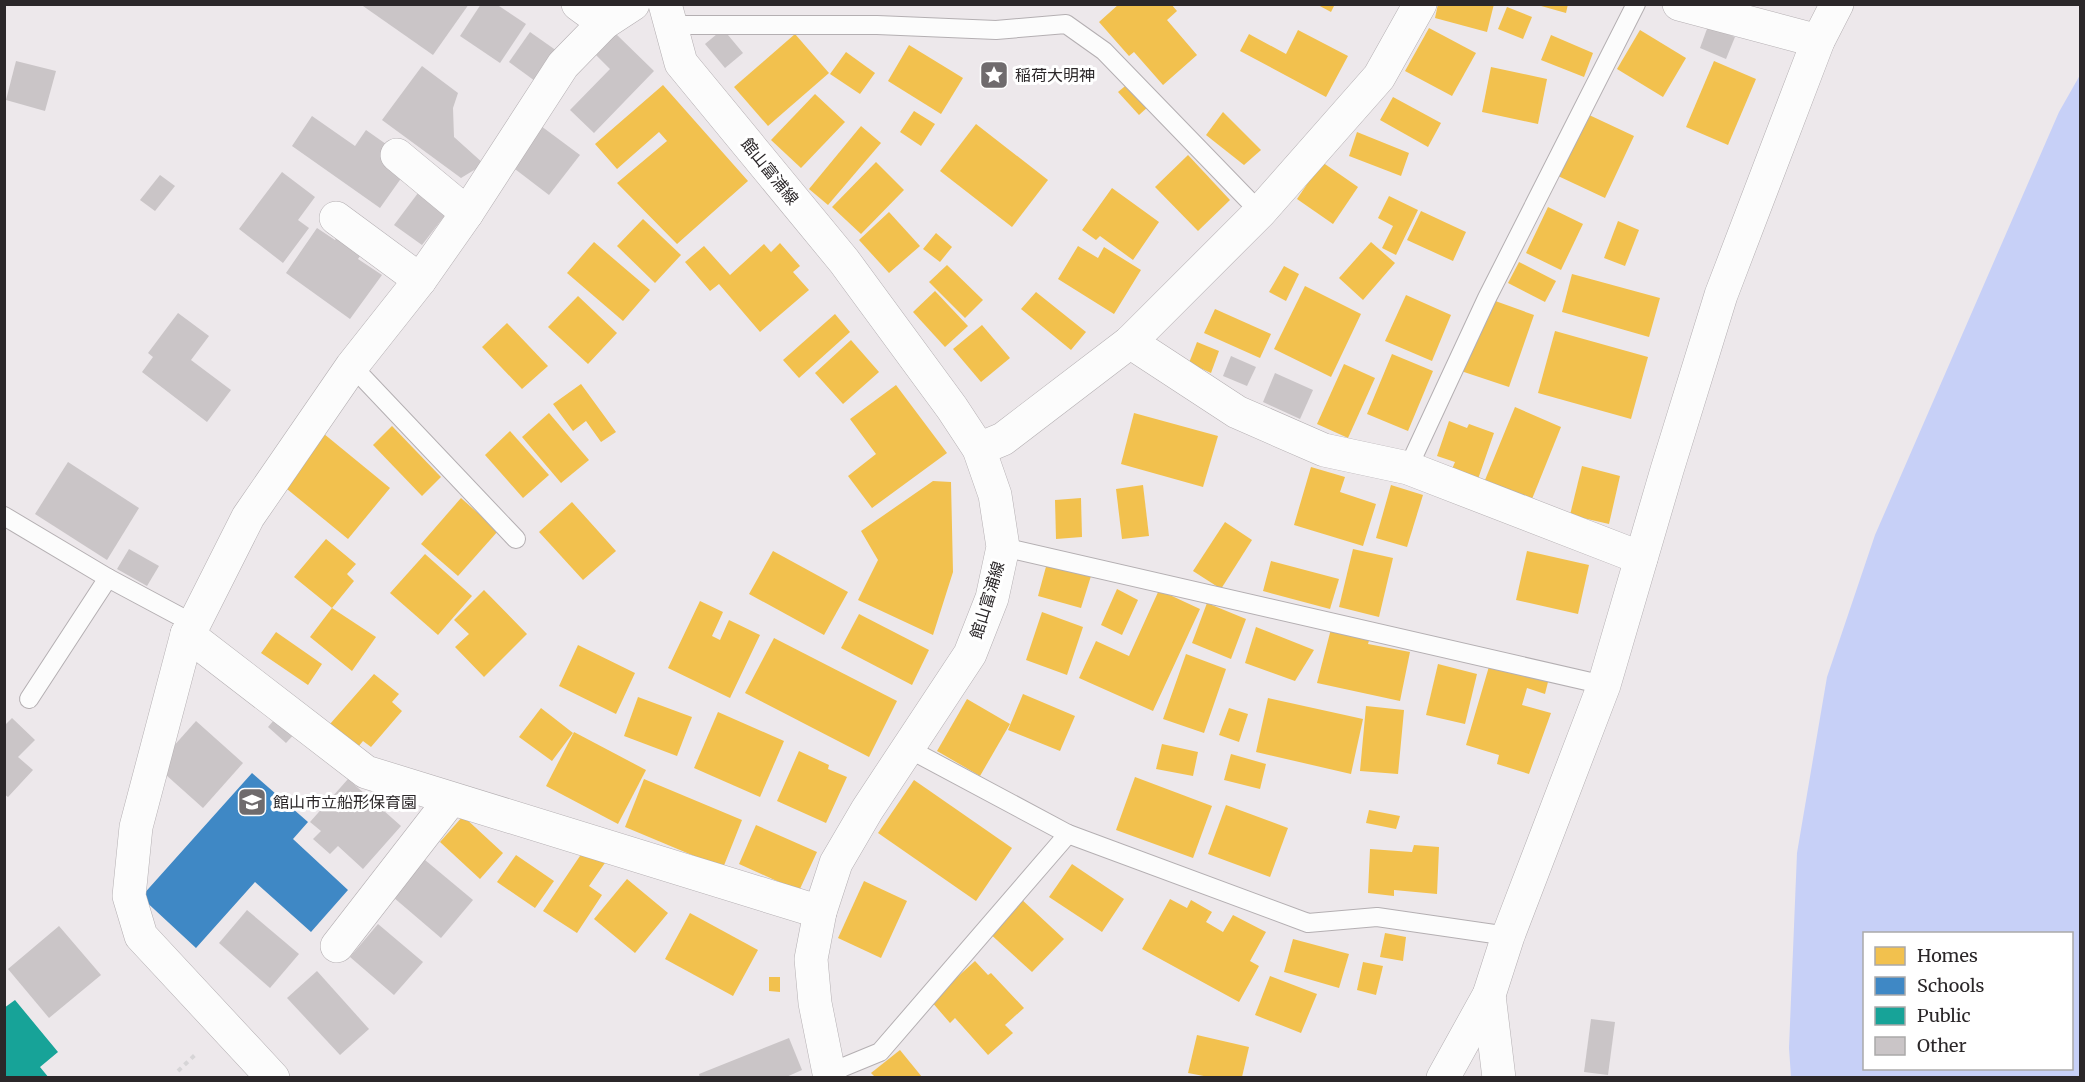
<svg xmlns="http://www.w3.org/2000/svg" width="2085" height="1082" font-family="Merriweather,'Noto Sans JP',serif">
  <rect width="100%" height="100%" fill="#ede8eb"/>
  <path fill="#c7d0f7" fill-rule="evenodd" d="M2080,75V1077H1791L1789,1048L1797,853L1827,677L1875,535L2059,112ZM1864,934H2072V1068H1864Z"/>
  <g fill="#f2c14e">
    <path d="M1119,4H1171L1177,11L1167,20L1197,55L1163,85L1134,52L1129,56L1099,22Z"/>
    <path d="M1316,4H1335L1331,12Z"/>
    <path d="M1438,4H1494L1487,32L1435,18Z"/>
    <path d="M1534,4H1568L1566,13Z"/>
    <path d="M1507,7L1532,17L1523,39L1498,29Z"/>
    <path d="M1429,28L1476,53L1452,96L1405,71Z"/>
    <path d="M1298,30L1348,56L1326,97L1240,51L1249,34L1286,54Z"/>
    <path d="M1640,30L1686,58L1663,97L1617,69Z"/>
    <path d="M795,34L829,73L768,126L734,87Z"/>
    <path d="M1551,35L1593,53L1584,77L1541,60Z"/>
    <path d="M909,45L963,78L941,114L888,81Z"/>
    <path d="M846,52L875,73L860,94L830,74Z"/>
    <path d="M1714,61L1756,79L1728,145L1686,127Z"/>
    <path d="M1491,67L1547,79L1538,124L1482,112Z"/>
    <path d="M1130,82L1150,105L1139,115L1118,92Z"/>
    <path d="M663,85L748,181L677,244L617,183L667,141L659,132L617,169L595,144Z"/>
    <path d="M815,94L845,122L801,168L771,140Z"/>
    <path d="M1393,97L1441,123L1428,147L1380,120Z"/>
    <path d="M914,111L935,124L921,146L900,132Z"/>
    <path d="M1223,112L1261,150L1244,165L1206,135Z"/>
    <path d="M1587,114L1634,136L1605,198L1558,176Z"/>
    <path d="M976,124L1048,180L1012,227L940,171Z"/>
    <path d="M861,126L881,143L828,205L809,189Z"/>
    <path d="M1357,132L1409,153L1401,176L1349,156Z"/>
    <path d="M1188,155L1230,200L1198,231L1155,187Z"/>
    <path d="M876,162L904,190L861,234L832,207Z"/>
    <path d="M1322,162L1358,187L1333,224L1297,199Z"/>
    <path d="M1112,188L1159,222L1133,260L1100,236L1096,240L1082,230Z"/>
    <path d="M1389,196L1418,210L1396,255L1382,248L1393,226L1378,218Z"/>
    <path d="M1548,207L1583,224L1561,270L1526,253Z"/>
    <path d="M1421,211L1466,232L1453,261L1407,240Z"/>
    <path d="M889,212L920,246L889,273L859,240Z"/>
    <path d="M643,219L681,255L655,283L617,246Z"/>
    <path d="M1618,221L1639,230L1625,266L1604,258Z"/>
    <path d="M936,233L952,247L940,262L923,249Z"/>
    <path d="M594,242L650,290L623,321L567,273Z"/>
    <path d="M1371,242L1395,263L1363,300L1339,278Z"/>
    <path d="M780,243L800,266L793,272L809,290L760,332L719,284L710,291L685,262L704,246L730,275L764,244L771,252Z"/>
    <path d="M1078,246L1098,258L1104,247L1141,270L1114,314L1058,279Z"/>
    <path d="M1519,262L1556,281L1545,302L1508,283Z"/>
    <path d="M947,265L983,300L965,318L929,282Z"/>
    <path d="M1284,266L1299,274L1286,301L1269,292Z"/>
    <path d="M1572,274L1660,298L1649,337L1562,312Z"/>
    <path d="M1305,286L1361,314L1331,377L1274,349Z"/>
    <path d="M935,291L968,326L945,347L913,312Z"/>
    <path d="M1036,292L1086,332L1071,350L1021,309Z"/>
    <path d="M1406,295L1451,315L1432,361L1385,341Z"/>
    <path d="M578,296L617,333L588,364L548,327Z"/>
    <path d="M1487,298L1534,315L1509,387L1461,371Z"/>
    <path d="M1215,309L1271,334L1260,358L1204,333Z"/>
    <path d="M835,314L850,332L799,378L783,360Z"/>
    <path d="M507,323L548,366L522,389L482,347Z"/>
    <path d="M982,325L1010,358L981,382L953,349Z"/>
    <path d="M1555,331L1648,357L1631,419L1538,393Z"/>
    <path d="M851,340L879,372L843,404L815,373Z"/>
    <path d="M1197,342L1219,351L1211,373L1189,363Z"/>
    <path d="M1392,354L1433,371L1408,431L1367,414Z"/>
    <path d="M1344,364L1375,378L1348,438L1317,424Z"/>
    <path d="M581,384L616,432L601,442L586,421L573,431L553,404Z"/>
    <path d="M896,385L947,453L872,508L848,476L876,454L850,419Z"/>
    <path d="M1515,407L1561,427L1532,499L1485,480Z"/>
    <path d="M549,413L589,460L561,483L522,437Z"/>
    <path d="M1134,413L1218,436L1203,487L1121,464Z"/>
    <path d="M1449,421L1467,428L1469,424L1494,433L1478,479L1452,469L1455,462L1437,456Z"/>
    <path d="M392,426L441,477L422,496L373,445Z"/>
    <path d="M318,429L390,488L348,539L276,480Z"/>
    <path d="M510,431L549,475L523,498L485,455Z"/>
    <path d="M1582,466L1620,476L1609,524L1570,515Z"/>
    <path d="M1311,467L1345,477L1340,492L1376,504L1363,546L1294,525Z"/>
    <path d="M933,481L951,482L953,572L933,635L858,600L878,560L861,531Z"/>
    <path d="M1143,485L1149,536L1122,539L1116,489Z"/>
    <path d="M1391,485L1423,495L1407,547L1376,538Z"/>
    <path d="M461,498L498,531L458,576L421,544Z"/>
    <path d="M1081,498L1082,537L1056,539L1055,500Z"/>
    <path d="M572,502L616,551L583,580L539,532Z"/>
    <path d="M1225,522L1252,540L1221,589L1193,571Z"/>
    <path d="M326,539L356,564L347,574L354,581L332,608L294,577Z"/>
    <path d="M1353,549L1393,558L1379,617L1339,607Z"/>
    <path d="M773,551L848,592L824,635L749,594Z"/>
    <path d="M1527,551L1589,565L1578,614L1516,600Z"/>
    <path d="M425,554L472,596L438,635L390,593Z"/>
    <path d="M1271,561L1339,579L1330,609L1263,591Z"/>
    <path d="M1047,563L1091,576L1081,608L1038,596Z"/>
    <path d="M1117,589L1138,600L1122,635L1101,625Z"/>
    <path d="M484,590L527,634L484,677L455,647L469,634L454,620Z"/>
    <path d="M1159,590L1200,609L1153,711L1079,678L1096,641L1129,656Z"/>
    <path d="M700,601L723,612L712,636L720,640L729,620L760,635L730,698L668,668Z"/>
    <path d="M1207,603L1246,619L1231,659L1192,643Z"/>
    <path d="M332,608L376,637L352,671L310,637Z"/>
    <path d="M1042,612L1083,627L1067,675L1026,660Z"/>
    <path d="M859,614L929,650L912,685L841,648Z"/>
    <path d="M1256,627L1314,650L1295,681L1245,663Z"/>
    <path d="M1331,629L1370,637L1368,644L1410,652L1400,701L1317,683Z"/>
    <path d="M276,632L322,664L308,685L261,653Z"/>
    <path d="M774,638L897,701L869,757L745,693Z"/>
    <path d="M578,645L635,673L616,714L559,686Z"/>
    <path d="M1186,654L1226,669L1204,733L1163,719Z"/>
    <path d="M1490,663L1549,678L1545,694L1527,688L1522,705L1551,713L1529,774L1497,764L1499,755L1466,745Z"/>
    <path d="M1438,664L1477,674L1465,724L1426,715Z"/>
    <path d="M374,674L399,694L392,702L402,711L371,747L363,741L358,747L330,724Z"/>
    <path d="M1023,694L1075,716L1060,751L1008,730Z"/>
    <path d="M638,697L692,717L677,756L624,736Z"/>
    <path d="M1268,698L1363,719L1351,774L1256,752Z"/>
    <path d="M967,699L1010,724L980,776L937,751Z"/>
    <path d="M1366,706L1404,710L1398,774L1360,771Z"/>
    <path d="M541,708L573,733L552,761L519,737Z"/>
    <path d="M1229,708L1248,714L1239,742L1219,735Z"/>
    <path d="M718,712L784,741L760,797L694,768Z"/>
    <path d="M574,732L646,770L618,824L546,786Z"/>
    <path d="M1162,744L1198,752L1193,776L1156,769Z"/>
    <path d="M799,751L829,765L828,769L847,777L826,823L777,801Z"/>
    <path d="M1231,754L1266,764L1260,789L1224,780Z"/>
    <path d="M1135,777L1212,806L1193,858L1116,830Z"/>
    <path d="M644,779L742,820L723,868L625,827Z"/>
    <path d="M914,780L1012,848L976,901L878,833Z"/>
    <path d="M1226,805L1288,828L1270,877L1208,854Z"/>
    <path d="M1369,810L1400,816L1396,829L1366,823Z"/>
    <path d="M463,816L503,853L480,879L440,842Z"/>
    <path d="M756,825L817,852L799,891L739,864Z"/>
    <path d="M1414,845L1439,847L1437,894L1394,890V896L1368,893L1370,849L1412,852Z"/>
    <path d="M586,847L607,860L589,886L602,895L577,933L543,911Z"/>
    <path d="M516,855L554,881L535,908L497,882Z"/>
    <path d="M1072,864L1124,899L1102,932L1049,897Z"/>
    <path d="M627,879L668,913L635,953L594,919Z"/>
    <path d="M864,881L907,901L881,958L838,938Z"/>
    <path d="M1019,897L1064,939L1032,972L987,931Z"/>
    <path d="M1170,899L1187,908L1191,900L1212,912L1206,922L1223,932L1233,915L1266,932L1250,961L1259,966L1239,1002L1142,949Z"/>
    <path d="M690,913L758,950L733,996L665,959Z"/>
    <path d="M1385,933L1406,937L1403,961L1380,957Z"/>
    <path d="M1293,939L1349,954L1339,988L1284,972Z"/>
    <path d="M975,961L988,975L991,973L1024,1008L1005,1025L1013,1033L988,1055L955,1018L950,1023L931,1001Z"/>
    <path d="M1363,962L1383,966L1376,995L1357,990Z"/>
    <path d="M1270,976L1317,994L1301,1033L1255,1015Z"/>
    <path d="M769,977H780V992L769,991Z"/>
    <path d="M1197,1035L1249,1047L1242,1077H1209L1188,1073Z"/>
    <path d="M900,1050L922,1077H875L871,1073Z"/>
  </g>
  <path fill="#3f88c5" d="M252,773L308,822L293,839L348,890L311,932L255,882L196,948L141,897Z"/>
  <path fill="#17a398" d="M15,1000L58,1052L40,1067L49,1078H4V1008Z"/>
  <g fill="#cac5c7">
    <path d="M364,4H469L433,55L363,6Z"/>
    <path d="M481,4H496L526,24L500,63L460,36Z"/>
    <path d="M1708,26L1735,37L1726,59L1700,48Z"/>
    <path d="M723,29L743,53L725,68L705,44Z"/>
    <path d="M530,32L557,51L535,81L509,62Z"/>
    <path d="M616,34L654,71L594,133L570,110L610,69L596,55Z"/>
    <path d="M16,61L56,71L45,111L6,100Z"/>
    <path d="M422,66L458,93L453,108L454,137L484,164L461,178L382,120Z"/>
    <path d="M312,116L355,146L366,130L393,149L383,164L402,177L380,208L292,146Z"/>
    <path d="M541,126L580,155L549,195L511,166Z"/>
    <path d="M282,172L315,197L298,220L309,228L283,263L239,229Z"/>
    <path d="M160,175L175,186L155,211L140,200Z"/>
    <path d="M421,189L449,210L422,245L394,225Z"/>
    <path d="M317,228L335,240L338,236L362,253L358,259L382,275L350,319L286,273Z"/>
    <path d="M178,313L209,336L191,360L231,390L207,422L142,372L153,357L148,353Z"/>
    <path d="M1231,356L1256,367L1247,386L1223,376Z"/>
    <path d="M1275,373L1313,390L1300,419L1263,402Z"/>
    <path d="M68,462L139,508L107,560L35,514Z"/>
    <path d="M129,549L159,566L147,586L117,569Z"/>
    <path d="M280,713L298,730L286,743L268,727Z"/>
    <path d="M12,718L35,740L18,757L33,770L8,797L4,794V726Z"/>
    <path d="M196,721L243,763L203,808L156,766Z"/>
    <path d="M348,779L401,826L363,869L338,846L330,854L313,839L321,831L310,822Z"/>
    <path d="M425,860L473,900L441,938L393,897Z"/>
    <path d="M247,910L299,954L270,988L219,943Z"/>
    <path d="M378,924L423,962L394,995L350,957Z"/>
    <path d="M59,926L101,975L49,1018L8,969Z"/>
    <path d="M317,971L369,1029L340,1055L287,998Z"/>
    <path d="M1591,1019L1615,1022L1608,1075L1584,1072Z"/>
    <path d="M789,1038L802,1070L784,1078H700L699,1074Z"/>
  </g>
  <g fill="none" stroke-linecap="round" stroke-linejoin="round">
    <g stroke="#b4afb2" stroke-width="20">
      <g id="lane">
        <path d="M669,25H877L996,30L1066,24L1104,51L1260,212"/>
        <path d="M352,366L516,539"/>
        <path d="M1408,468L1487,298L1636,4"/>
        <path d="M4,516L108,578L194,624"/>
        <path d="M1003,547L1604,685"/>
        <path d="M29,699L108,578"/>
        <path d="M909,749L1068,834L1308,923L1377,917L1508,936"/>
        <path d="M829,1073L880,1052L1068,834"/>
      </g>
    </g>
    <g stroke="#b4afb2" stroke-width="34">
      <g id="street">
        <path d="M578,4L604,23"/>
        <path d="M1679,4L1818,41"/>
        <path d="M397,155L467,213"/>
        <path d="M336,218L420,280"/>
        <path d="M1130,342L1237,412L1324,450L1408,468L1641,558"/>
        <path d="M979,449L1003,439L1130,342L1260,212L1379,77L1420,4"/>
        <path d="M187,634L366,772L820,912"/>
        <path d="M337,946L451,799"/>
        <path d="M1489,995L1499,1078"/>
        <path d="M273,1078L141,936L129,896L136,827L187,634L194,624L248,517L352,366L420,280L467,213L563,65L604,23L633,4"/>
        <path d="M1443,1078L1489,995L1508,936L1604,685L1667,470L1721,295L1818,41L1837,4"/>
      </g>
    </g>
    <g stroke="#b4afb2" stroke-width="34">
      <path id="secondary" d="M665,4L681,63L844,261L952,408L979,449L995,495L1003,547L992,598L970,654L867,810L836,863L820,912L811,959L815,1003L830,1078"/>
    </g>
    <path stroke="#d7d5d7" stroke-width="4" stroke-dasharray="4.5 4.5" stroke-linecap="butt" d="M178,1071L196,1054"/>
    <use href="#lane" stroke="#fcfcfc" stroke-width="18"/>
    <use href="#street" stroke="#fcfcfc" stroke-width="33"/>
    <use href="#secondary" stroke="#fcfcfc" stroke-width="33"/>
  </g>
  <defs>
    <g id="sight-square" transform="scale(1.5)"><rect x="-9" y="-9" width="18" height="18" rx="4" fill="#6f6b6d" stroke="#fff"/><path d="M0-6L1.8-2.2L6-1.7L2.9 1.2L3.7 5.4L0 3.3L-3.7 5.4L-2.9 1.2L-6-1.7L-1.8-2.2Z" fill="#fff"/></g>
    <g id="school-square" transform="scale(1.5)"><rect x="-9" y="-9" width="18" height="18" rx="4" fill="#6f6b6d" stroke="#fff"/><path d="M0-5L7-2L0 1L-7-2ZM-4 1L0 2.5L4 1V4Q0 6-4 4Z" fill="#fff"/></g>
  </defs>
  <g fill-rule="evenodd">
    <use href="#sight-square" x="994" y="75"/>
    <use href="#school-square" x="252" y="802"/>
  </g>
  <g text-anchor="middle" stroke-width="6" stroke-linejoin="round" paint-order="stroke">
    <g font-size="16" fill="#2b2729" stroke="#fff" text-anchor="start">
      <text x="1015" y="81">稲荷大明神</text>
      <text x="273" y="808">館山市立船形保育園</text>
    </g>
    <g font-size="16" fill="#2b2729" stroke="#fff">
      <text transform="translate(770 171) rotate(51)" y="6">館山富浦線</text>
      <text transform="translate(987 600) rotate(-73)" y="6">館山富浦線</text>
    </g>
  </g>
  <rect width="2085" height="1082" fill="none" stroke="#2b2729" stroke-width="12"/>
  <rect x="1863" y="932" width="210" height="138" fill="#ffffff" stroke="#aaa9a9" stroke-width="1.5"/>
  <rect x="1875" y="947" width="30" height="18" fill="#f2c14e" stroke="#aaa9a9" stroke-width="1.5"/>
  <text x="1917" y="962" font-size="18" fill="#2b2729">Homes</text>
  <rect x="1875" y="977" width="30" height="18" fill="#3f88c5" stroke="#aaa9a9" stroke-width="1.5"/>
  <text x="1917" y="992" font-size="18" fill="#2b2729">Schools</text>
  <rect x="1875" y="1007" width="30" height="18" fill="#17a398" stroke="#aaa9a9" stroke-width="1.5"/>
  <text x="1917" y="1022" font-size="18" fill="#2b2729">Public</text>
  <rect x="1875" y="1037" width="30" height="18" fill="#cac5c7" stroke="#aaa9a9" stroke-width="1.5"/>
  <text x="1917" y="1052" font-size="18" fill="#2b2729">Other</text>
</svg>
